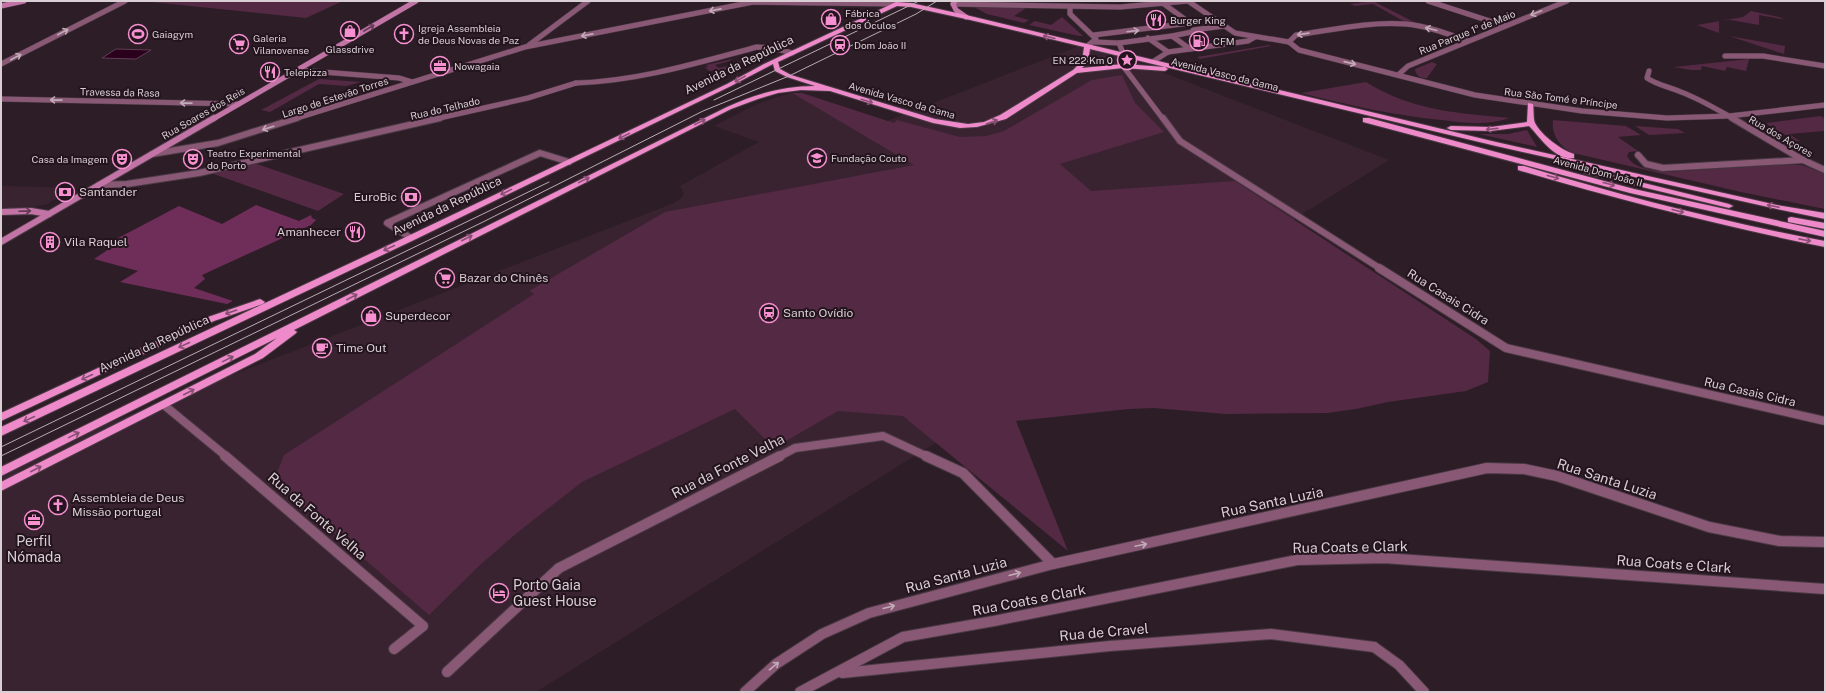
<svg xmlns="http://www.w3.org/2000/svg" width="1826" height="693" font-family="'Public Sans',sans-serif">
  <rect width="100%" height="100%" fill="#2d1d27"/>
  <g fill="#3a2331">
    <path d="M1087,43L1389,160L536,692H1V465L674,203L682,198L684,193L680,186L759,142L714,126L755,105L780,96L792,93L859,132Z"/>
    <path d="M1,186L75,188L47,204L30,208L1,209Z"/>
  </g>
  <g fill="#532944">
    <path d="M142,1H343L306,18Z"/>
    <path d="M1373,1L1416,23L1403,21L1373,4L1355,6L1350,4Z"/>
    <path d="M974,7L1026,8L1014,16L1029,20L1024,23L987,14Z"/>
    <path d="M1751,11L1783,18L1782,19L1759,15V25L1730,20L1719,21V33L1697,25L1743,17Z"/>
    <path d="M1062,17L1083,36H1079L1029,25L1035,21L1051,25Z"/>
    <path d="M1729,36L1785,46L1784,54Z"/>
    <path d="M1269,45L1271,46L1200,59L1197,57Z"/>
    <path d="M759,54L725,70L709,71L705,67H708L706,65L732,59L730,61L715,65L719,68C726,66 737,66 742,59L741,57Z"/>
    <path d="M1749,59L1746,71L1727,67L1725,71L1702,66L1701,70H1691L1674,67Z"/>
    <path d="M1432,62L1437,64L1427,78C1421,79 1416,76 1415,69Z"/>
    <path d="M1122,75L1135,103L1164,132L1060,164L1091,191L1235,181L1476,339L1490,351L1488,382L1466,391L1388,402L1356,409L1327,413L1226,414L1153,408L1129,409L1016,421L1068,551L903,416L838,411L774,448L735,409L582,482L518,532L481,564L429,615L274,481L284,455L534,294L529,291L665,212L914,165L792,93H802L894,123L897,120L960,137L986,136L1004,131L1092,80Z"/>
    <path d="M319,79L361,82L346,86L319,84L270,112L261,110Z"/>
    <path d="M1366,82C1413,111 1457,113 1510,118C1484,126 1468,123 1441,120C1391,115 1349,105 1301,93Z"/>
    <path d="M1820,116L1825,118V131L1789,134L1800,141H1796L1768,125L1767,123Z"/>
    <path d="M1553,120L1626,126L1641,135L1618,137L1638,151L1629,152L1627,156C1634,169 1652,170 1665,172L1777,165H1802L1825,174V209L1741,192L1573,153C1560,147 1551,135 1553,120Z"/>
    <path d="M1635,126L1678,129L1685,133L1649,135Z"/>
    <path d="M1527,130L1537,147L1479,134H1508Z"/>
    <path d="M251,162L344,194L318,211L208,172Z"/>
  </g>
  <path fill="#6f2e59" d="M256,205L299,221L311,215L312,218L316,220L311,225L202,275L205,279L194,288L233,301L227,304L120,282L138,271L94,259L109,249L101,247L179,206L222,224Z"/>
  <path fill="#2a001d" stroke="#5e3e54" d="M116,49L151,50L136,59L102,58Z"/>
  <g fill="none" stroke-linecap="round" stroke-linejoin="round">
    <g stroke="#493943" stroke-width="6">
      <g id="lane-far2">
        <path d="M1094,35L1190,23L1164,4"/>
        <path d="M1172,36L1192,32L1193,30L1224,26"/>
        <path d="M1148,38L1168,52"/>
        <path d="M1094,42L1119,43"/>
        <path d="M1190,49L1248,41L1255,37"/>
        <path d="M1123,53L1119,43L1172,36L1190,49L1168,52L1154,61"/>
        <path d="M435,119L528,98L576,83"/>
      </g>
    </g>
    <g stroke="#493943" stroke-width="8">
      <g id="lane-far1">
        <path d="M1638,155L1646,164L1663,168L1803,160"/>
        <path d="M99,185L127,184L199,173L440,118"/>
        <path d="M411,238L387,223L540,153L569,162"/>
      </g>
    </g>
    <g stroke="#493943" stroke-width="12">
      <path id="lane" d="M1374,647L1399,665L1424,692"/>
    </g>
    <g stroke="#493943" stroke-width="6">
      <g id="street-far3">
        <path d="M1188,1L1235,33L1289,42"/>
        <path d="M1428,1L1505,26"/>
        <path d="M953,4L1120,7L1188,1"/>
        <path d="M1070,7V14L1096,39L1087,46"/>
        <path d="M1468,41C1448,34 1427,26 1406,24C1370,21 1332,30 1296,35L1289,42L1299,50L1475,95L1582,111L1667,118L1729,116L1825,105"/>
        <path d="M529,45L588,1"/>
        <path d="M1725,56H1763L1825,66"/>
        <path d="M1,64L125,1"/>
        <path d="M1123,66L1163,119"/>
        <path d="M297,70L399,78L412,82"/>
        <path d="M1649,71L1647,78C1657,85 1670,87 1681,92C1700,99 1716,109 1734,119"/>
        <path d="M1398,75L1408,66L1567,1"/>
        <path d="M576,83C638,81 697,63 757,47L773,48L792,53"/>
        <path d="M1,99L239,104"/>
        <path d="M294,119L525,47L753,2L896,4"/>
      </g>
    </g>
    <g stroke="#493943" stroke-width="8">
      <g id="street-far2">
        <path d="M1163,118L1180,141L1381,269"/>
        <path d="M1732,118L1803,160L1825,170"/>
        <path d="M152,154L218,143L297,118"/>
      </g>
    </g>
    <g stroke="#493943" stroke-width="10">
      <g id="street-far1">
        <path d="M1379,268L1506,348L1825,421"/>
        <path d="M164,405L227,457"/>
        <path d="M778,457L795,448L883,436L928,457"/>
      </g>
    </g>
    <g stroke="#493943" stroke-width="12">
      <g id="street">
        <path d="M225,456L423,626L394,649"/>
        <path d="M926,456L963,473L1053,564"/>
        <path d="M447,672L559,568L780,456"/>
        <path d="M842,673L1110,646L1271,634L1374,647"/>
        <path d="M745,692L776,664L822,634L869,613L1053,564L1487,468L1524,469L1557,476L1709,527L1780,541L1825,542"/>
        <path d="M800,692L903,637L994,621L1297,560L1384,558L1825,589"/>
      </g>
    </g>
    <g stroke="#493943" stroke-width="6">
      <g id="secondary-far1">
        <path d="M955,1L953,4L956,10L966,17"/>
        <path d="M1,6L24,1"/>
        <path d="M213,119L416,1"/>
      </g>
    </g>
    <g stroke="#493943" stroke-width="8">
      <g id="secondary">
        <path d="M1,212L31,211L49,214"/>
        <path d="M1,242L214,118"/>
      </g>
    </g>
    <g stroke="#493943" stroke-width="2">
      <g id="primary">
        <path d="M896,2L911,3L966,15L1496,142L1777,205L1825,213V219L1777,209L1496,146L1090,49L1088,62L1082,68L1123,64L1165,67L1168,69L1165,71L1123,68L1077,73L1006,119L977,127L960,128L933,123L830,91L801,90L778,93L758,99L731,109L294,330L297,332L295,334L263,358L1,491V482L255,354L277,338L1,476V467L727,107C756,94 783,86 815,86L787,77L775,71L773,64L731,86L414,240L1,436V427L408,236L727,84L764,64ZM897,6L911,7L966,19L1084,47L1082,61L1073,70L1000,115L984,122L968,124L935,119L791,75L780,69L778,62Z"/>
        <path d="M1528,103L1533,104C1534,109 1533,118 1535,123C1541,135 1561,150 1574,154V158C1555,161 1540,137 1529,126L1491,131L1451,130L1447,128L1451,126L1491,127L1527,122Z"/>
        <path d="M1363,118H1369L1634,189L1825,231V237L1630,193L1363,122Z"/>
        <path d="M1518,166H1524C1623,196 1723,222 1825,241V247C1721,226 1620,200 1518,170Z"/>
        <path d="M1584,169H1587L1729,204L1733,206L1729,208L1584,173Z"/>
        <path d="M1791,217L1825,223V229L1788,222V218Z"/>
        <path d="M260,299L265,302L263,304L214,321L1,421V413L208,317Z"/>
      </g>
    </g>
    <use href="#lane-far2" stroke="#885875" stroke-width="5"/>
    <use href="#lane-far1" stroke="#885875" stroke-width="6"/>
    <use href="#lane" stroke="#885875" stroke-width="10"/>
    <use href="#street-far3" stroke="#885875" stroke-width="5"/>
    <use href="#street-far2" stroke="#885875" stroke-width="6"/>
    <use href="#street-far1" stroke="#885875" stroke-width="8"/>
    <use href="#street" stroke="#885875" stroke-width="10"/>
    <use href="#secondary-far1" stroke="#c174a5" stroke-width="5"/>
    <use href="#secondary" stroke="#c174a5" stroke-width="6"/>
    <use href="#primary" fill="#ee8ac9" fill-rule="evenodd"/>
    <g stroke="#b8acb3" stroke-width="1">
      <path d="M714,100L919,1"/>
      <path d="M1,447L549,182"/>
      <path d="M1,456L483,222L703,111L789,76L916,14L937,1"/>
    </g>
  </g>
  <defs><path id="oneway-shaft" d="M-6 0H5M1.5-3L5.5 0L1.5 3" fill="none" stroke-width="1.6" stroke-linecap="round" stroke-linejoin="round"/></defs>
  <g stroke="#c1abb8">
    <use href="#oneway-shaft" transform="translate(715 10) rotate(169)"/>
    <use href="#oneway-shaft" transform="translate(1536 13) rotate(158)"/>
    <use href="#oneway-shaft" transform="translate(1431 29) rotate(-166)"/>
    <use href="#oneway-shaft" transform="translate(1133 31) rotate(-7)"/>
    <use href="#oneway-shaft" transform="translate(63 32) rotate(-28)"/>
    <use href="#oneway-shaft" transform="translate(1303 34) rotate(172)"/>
    <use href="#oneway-shaft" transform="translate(587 35) rotate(169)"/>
    <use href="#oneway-shaft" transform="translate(16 57) rotate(-28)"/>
    <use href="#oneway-shaft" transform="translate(1350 63) rotate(13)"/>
    <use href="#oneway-shaft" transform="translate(56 100) rotate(-179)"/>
    <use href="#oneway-shaft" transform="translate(186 103) rotate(-179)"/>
    <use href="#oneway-shaft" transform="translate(268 128) rotate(162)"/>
    <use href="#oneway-shaft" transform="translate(1141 545) rotate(-12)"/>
    <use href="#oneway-shaft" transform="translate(1015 574) rotate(-15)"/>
    <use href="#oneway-shaft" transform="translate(889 607) rotate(-15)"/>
    <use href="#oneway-shaft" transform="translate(774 666) rotate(-39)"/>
  </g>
  <g stroke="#623a53">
    <use href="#oneway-shaft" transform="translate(369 28) rotate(-30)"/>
    <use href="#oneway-shaft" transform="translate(25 211) rotate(-2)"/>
  </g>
  <g stroke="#884f73">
    <use href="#oneway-shaft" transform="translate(1049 37) rotate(-166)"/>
    <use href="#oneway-shaft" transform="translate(740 79) rotate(151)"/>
    <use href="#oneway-shaft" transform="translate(867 101) rotate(17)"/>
    <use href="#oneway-shaft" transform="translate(700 122) rotate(-26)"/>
    <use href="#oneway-shaft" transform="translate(992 122) rotate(-20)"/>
    <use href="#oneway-shaft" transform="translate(1492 129) rotate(174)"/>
    <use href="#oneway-shaft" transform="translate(624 136) rotate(154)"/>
    <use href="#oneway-shaft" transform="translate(1553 177) rotate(15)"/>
    <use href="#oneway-shaft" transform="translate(584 180) rotate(-26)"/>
    <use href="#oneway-shaft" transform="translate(1609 184) rotate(15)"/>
    <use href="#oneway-shaft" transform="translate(506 192) rotate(154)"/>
    <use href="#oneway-shaft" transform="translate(1773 206) rotate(-168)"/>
    <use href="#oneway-shaft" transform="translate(1678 211) rotate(14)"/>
    <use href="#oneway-shaft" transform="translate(467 238) rotate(-27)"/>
    <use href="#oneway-shaft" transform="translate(1805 240) rotate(11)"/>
    <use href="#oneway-shaft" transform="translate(389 248) rotate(155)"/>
    <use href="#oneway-shaft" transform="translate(352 297) rotate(-27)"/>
    <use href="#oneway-shaft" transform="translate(231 312) rotate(161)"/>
    <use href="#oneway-shaft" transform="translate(184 345) rotate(155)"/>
    <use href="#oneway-shaft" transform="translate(228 359) rotate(-26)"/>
    <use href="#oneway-shaft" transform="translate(87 377) rotate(155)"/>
    <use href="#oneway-shaft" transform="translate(189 392) rotate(-27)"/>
    <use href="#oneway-shaft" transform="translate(29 419) rotate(155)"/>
    <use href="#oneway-shaft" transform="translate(74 435) rotate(-26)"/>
    <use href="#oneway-shaft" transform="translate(36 469) rotate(-27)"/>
  </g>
  <defs>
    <g id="shop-ring" transform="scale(1)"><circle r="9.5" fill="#23141d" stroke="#f690d0" stroke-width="1.5"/><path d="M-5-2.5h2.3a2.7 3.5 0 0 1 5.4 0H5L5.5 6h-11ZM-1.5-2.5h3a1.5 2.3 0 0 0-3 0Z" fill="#f690d0"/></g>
    <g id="restaurant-ring" transform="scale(1)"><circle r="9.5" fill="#23141d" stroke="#f690d0" stroke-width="1.5"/><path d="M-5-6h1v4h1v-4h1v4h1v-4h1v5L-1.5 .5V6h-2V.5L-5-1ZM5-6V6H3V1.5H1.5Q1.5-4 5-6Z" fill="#f690d0"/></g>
    <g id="stadium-ring" transform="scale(1)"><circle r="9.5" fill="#23141d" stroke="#f690d0" stroke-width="1.5"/><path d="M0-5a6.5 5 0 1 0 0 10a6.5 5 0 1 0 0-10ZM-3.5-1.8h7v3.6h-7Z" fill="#f690d0"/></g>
    <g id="church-ring" transform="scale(1)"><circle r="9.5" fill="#23141d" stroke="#f690d0" stroke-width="1.5"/><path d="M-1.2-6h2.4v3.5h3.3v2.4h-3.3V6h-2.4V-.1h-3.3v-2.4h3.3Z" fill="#f690d0"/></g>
    <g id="fuel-ring" transform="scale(1)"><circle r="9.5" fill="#23141d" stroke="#f690d0" stroke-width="1.5"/><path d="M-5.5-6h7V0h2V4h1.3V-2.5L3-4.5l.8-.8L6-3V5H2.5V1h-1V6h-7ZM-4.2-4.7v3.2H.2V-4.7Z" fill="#f690d0"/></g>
    <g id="supermarket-ring" transform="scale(1)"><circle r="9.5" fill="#23141d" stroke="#f690d0" stroke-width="1.5"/><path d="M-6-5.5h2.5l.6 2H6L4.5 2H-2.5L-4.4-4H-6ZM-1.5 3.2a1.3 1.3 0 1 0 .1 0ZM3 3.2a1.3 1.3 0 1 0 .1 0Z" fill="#f690d0"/></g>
    <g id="station-ring" transform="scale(1)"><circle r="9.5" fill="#23141d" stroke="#f690d0" stroke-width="1.5"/><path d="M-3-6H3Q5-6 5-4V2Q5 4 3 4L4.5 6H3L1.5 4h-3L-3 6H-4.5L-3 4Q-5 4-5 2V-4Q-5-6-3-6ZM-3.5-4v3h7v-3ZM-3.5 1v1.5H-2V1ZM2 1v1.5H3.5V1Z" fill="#f690d0"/></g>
    <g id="sight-ring" transform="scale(1)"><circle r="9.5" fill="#23141d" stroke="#f690d0" stroke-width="1.5"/><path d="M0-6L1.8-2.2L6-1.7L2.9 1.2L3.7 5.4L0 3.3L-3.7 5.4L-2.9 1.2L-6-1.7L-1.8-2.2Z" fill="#f690d0"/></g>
    <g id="office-ring" transform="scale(1)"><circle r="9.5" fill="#23141d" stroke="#f690d0" stroke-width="1.5"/><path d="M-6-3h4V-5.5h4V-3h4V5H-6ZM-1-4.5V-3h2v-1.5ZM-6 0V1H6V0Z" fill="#f690d0"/></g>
    <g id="school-ring" transform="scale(1)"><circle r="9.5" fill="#23141d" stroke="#f690d0" stroke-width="1.5"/><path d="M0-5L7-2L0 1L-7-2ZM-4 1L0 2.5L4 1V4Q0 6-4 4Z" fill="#f690d0"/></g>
    <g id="theatre-ring" transform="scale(1)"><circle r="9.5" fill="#23141d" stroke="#f690d0" stroke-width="1.5"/><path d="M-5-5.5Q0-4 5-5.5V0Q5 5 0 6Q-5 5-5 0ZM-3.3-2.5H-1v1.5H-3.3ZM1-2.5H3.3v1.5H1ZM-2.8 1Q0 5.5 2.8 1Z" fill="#f690d0"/></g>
    <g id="bank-ring" transform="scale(1)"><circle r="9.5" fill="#23141d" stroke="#f690d0" stroke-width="1.5"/><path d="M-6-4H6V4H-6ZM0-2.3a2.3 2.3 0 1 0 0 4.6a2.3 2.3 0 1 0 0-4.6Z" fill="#f690d0"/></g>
    <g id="building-ring" transform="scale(1)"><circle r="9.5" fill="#23141d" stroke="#f690d0" stroke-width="1.5"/><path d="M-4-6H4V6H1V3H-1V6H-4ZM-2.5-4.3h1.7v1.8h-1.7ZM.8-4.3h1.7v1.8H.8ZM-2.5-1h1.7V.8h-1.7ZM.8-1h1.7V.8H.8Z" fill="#f690d0"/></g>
    <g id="cafe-ring" transform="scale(1)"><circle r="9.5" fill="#23141d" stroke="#f690d0" stroke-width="1.5"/><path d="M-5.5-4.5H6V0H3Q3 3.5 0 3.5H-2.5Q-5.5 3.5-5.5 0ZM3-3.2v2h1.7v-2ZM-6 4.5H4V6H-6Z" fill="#f690d0"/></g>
    <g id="hotel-ring" transform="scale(1)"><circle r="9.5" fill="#23141d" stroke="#f690d0" stroke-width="1.5"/><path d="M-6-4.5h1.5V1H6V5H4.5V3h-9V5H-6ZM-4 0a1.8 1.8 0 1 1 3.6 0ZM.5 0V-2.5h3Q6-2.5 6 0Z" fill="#f690d0"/></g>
  </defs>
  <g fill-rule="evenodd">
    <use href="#shop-ring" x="831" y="19"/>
    <use href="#restaurant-ring" x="1156" y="20"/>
    <use href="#shop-ring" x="350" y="31"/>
    <use href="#stadium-ring" x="138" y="34"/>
    <use href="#church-ring" x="404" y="34"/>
    <use href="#fuel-ring" x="1199" y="41"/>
    <use href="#supermarket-ring" x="239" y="44"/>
    <use href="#station-ring" x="840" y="45"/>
    <use href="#sight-ring" x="1127" y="60"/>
    <use href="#office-ring" x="440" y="66"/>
    <use href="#restaurant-ring" x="270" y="72"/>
    <use href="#school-ring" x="817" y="158"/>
    <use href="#theatre-ring" x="122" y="159"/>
    <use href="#theatre-ring" x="193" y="159"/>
    <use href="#bank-ring" x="65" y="192"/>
    <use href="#bank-ring" x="411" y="197"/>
    <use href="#restaurant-ring" x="355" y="232"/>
    <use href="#building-ring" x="50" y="242"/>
    <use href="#supermarket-ring" x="445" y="278"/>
    <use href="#station-ring" x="769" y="313"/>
    <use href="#shop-ring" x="371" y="316"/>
    <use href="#cafe-ring" x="322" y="348"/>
    <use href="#church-ring" x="58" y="505"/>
    <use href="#office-ring" x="34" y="520"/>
    <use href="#hotel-ring" x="499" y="593"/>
  </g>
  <g text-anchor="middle" stroke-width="4" stroke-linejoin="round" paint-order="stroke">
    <g font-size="10" fill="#d9ced4" stroke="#23141d" text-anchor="start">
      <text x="845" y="17">Fábrica<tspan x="845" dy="12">dos Óculos</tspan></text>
      <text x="1170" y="24">Burger King</text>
      <text x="418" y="32">Igreja Assembleia<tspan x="418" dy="12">de Deus Novas de Paz</tspan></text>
      <text x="152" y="38">Gaiagym</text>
      <text x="253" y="42">Galeria<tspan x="253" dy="12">Vilanovense</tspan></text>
      <text x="1213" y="45">CFM</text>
      <text x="854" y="49">Dom João II</text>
      <text x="350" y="53" text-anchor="middle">Glassdrive</text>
      <text x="1113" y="64" text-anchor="end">EN 222 Km 0</text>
      <text x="454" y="70">Nowagaia</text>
      <text x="284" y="76">Telepizza</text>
      <text x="207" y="157">Teatro Experimental<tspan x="207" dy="12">do Porto</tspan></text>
      <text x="831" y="162">Fundação Couto</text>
      <text x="108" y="163" text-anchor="end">Casa da Imagem</text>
    </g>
    <g font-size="10" fill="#d9ced4" stroke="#23141d">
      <text transform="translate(1467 32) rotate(-22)" y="4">Rua Parque 1º de Maio</text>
      <text transform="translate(1225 74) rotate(14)" y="4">Avenida Vasco da Gama</text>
      <text transform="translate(120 92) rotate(1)" y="4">Travessa da Rasa</text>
      <text transform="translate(335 97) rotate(-18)" y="4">Largo de Estevão Torres</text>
      <text transform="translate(1561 98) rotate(7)" y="4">Rua São Tomé e Príncipe</text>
      <text transform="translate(902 100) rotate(16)" y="4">Avenida Vasco da Gama</text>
      <text transform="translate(445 108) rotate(-13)" y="4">Rua do Telhado</text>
      <text transform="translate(203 113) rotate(-30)" y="4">Rua Soares dos Reis</text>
      <text transform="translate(1781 136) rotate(30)" y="4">Rua dos Açores</text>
      <text transform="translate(1598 171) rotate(15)" y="4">Avenida Dom João II</text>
    </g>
    <g font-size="12" fill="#d9ced4" stroke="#23141d">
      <text transform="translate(739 65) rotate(-26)" y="4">Avenida da República</text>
      <text transform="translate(447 206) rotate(-26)" y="4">Avenida da República</text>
      <text transform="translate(1448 297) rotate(32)" y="4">Rua Casais Cidra</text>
      <text transform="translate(154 344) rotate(-25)" y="4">Avenida da República</text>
      <text transform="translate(1750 392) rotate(13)" y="4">Rua Casais Cidra</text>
    </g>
    <g font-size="12" fill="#d9ced4" stroke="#23141d" text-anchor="start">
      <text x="79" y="196">Santander</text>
      <text x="397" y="201" text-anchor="end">EuroBic</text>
      <text x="341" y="236" text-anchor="end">Amanhecer</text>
      <text x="64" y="246">Vila Raquel</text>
      <text x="459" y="282">Bazar do Chinês</text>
      <text x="783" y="317">Santo Ovídio</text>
      <text x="385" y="320">Superdecor</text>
      <text x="336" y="352">Time Out</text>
      <text x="72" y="502">Assembleia de Deus<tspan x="72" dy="14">Missão portugal</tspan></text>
    </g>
    <g font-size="14" fill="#d9ced4" stroke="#23141d">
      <text transform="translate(728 466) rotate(-27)" y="5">Rua da Fonte Velha</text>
      <text transform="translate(1607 479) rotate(18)" y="5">Rua Santa Luzia</text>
      <text transform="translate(1272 502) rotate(-12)" y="5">Rua Santa Luzia</text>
      <text transform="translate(317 516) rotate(41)" y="5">Rua da Fonte Velha</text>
      <text transform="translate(1350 547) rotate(-1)" y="5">Rua Coats e Clark</text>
      <text transform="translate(1674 564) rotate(4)" y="5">Rua Coats e Clark</text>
      <text transform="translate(956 575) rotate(-15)" y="5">Rua Santa Luzia</text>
      <text transform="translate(1029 600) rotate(-11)" y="5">Rua Coats e Clark</text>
      <text transform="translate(1104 632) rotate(-5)" y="5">Rua de Cravel</text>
    </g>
    <g font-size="14" fill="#d9ced4" stroke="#23141d">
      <text x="34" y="546">Perfil<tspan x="34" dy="16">Nómada</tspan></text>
      <text x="513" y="590" text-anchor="start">Porto Gaia<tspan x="513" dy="16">Guest House</tspan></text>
    </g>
  </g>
  <rect width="1826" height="693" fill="none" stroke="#d9ced4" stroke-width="4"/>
</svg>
